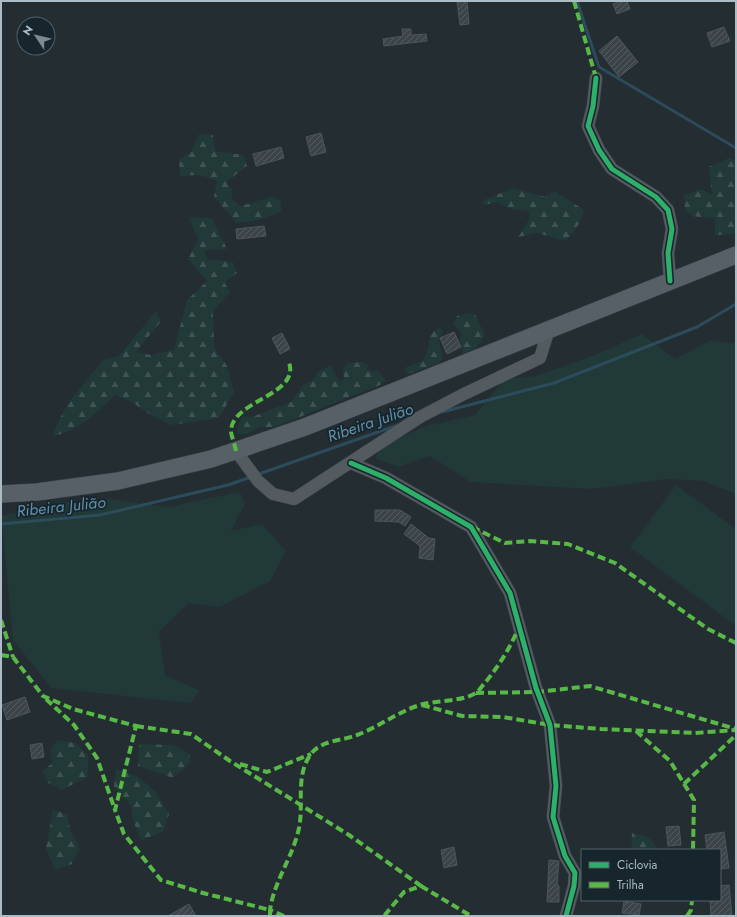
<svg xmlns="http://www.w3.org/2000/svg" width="737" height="917" font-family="Jost,sans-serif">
  <defs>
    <pattern id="forest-firs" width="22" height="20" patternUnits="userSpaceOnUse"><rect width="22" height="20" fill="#213937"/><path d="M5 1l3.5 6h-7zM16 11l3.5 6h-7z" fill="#3f5452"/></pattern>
    <pattern id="building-hatch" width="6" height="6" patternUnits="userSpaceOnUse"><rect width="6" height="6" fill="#3c4449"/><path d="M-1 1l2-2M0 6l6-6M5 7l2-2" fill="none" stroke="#565d62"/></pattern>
  </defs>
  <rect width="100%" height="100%" fill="#242d32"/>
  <g fill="#213937">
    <path d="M642,334L675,359L711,340L736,344V494L703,481L669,479L592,489L470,482L430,456L398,467L375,458L382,445L426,426L475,415L505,378L533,377L595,355Z"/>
    <path d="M676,485L736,529V626L630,547Z"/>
    <path d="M240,492L245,504L231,531L262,524L286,551L270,581L220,607L189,603L159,632L165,675L200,691L190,703L51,688L13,640L1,516L64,503L108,499L167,507Z"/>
  </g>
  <g fill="url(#forest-firs)">
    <path d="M199,134L213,135L215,151L243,155L247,166L226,182L233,192L231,199L241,206L274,196L281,202V211L262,219L237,223L214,197L217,181C204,175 194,174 180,177L179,160L191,152Z"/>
    <path d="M729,158L736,161V234L715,235V219L692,216L685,210L684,195L702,189L712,195L709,167Z"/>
    <path d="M513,188L545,197L555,191L584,210L579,224L566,241L537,233L518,237L530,218L528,211L508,208L497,202L484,205V200Z"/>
    <path d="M189,217L212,218L227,249L205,250L207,259L233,262L237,273L224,282L230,292L213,311L214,347L227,366L234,392L219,418L171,425L151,415L133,403L115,395C96,413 79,431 53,436C61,407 85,383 104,359L119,356L156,311L161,321L136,352L150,355L174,350L187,300L207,281L188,259L198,240Z"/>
    <path d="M469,313L475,314L485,335L475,350L462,354L460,338L462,334L453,324L457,316Z"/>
    <path d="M438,328L444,330L439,340L443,358L437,364L408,374L404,368L423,361L428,349L430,335Z"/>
    <path d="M362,362L368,365L366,370L379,371L386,381L378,386L343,399L295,419L273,427H260L247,434H238L237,427L243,416L252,417L291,402L303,385L312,381L318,372L331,365L339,381L344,379L343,369L348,363Z"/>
    <path d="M58,740L75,743L88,755V777L61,790L47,782L43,771L52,763L50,750Z"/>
    <path d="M139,744L174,745L190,754V763L173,778L138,766Z"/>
    <path d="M116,769L137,776L156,792L169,814L163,832L141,840L134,823L131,805L114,787Z"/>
    <path d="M53,810L67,814L70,829L80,849L72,864L55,870L46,848Z"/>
    <path d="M632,833C644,835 653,837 657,850H631Z"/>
  </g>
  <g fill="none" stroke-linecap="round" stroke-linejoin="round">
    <g stroke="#2c4b5b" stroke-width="3">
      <path d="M577,1L599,67L736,148"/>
      <path d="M442,412L554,383L697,327L736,304"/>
      <path d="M256,475L398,425"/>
      <path d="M1,524L100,515L228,485L251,477"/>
    </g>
  </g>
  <g fill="url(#building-hatch)" stroke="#4b555a">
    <path d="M457,1H467L469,24L460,25Z"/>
    <path d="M621,1H627L630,9L617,14L613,4Z"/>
    <path d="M724,27L730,41L712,47L707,33Z"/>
    <path d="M402,29H411V35L426,34L427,41L384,46L383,39L403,36Z"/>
    <path d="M617,36L638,62L619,77L599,51Z"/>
    <path d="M321,133L326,152L311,156L306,137Z"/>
    <path d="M281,147L284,158L256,166L253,154Z"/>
    <path d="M264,226L266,236L237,239L236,229Z"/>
    <path d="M454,332L461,347L447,354L440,338Z"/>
    <path d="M282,333L290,349L280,354L272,338Z"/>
    <path d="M375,510H400L411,517L405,526L399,522L375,521Z"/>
    <path d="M411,524L429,538L435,539L433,560L419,558L420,546L404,534Z"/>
    <path d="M25,697L30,712L7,720L2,705Z"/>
    <path d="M42,743L44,757L32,759L30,745Z"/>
    <path d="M679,826L681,845L668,846L666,827Z"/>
    <path d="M724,832L729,868L720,869V850H707L705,835Z"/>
    <path d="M454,847L457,865L444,868L441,850Z"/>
    <path d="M549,860L559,861L557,885L559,886V902H547Z"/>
    <path d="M729,885L732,916H711L710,900H720V886Z"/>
    <path d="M624,901L641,904L639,915L622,913Z"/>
    <path d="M189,904L196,916H168Z"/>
  </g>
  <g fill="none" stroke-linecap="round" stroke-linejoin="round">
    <g stroke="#42494d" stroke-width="13">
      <g id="minor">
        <path d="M596,78L593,106L588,126L599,150L612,169L656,197L668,210L672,229L668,253L670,281"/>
        <path d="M236,451L258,481L273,494L294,499L420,417L464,394L540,358L549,329"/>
        <path d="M351,463L386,478L471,527L510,593L536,688L550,725L556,786L553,817L565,856L575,873L574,886L566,916"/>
      </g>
    </g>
    <g stroke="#42494d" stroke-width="18">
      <path id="secondary" d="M1,494L37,492L118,481L211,459L305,427L736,255"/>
    </g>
    <use href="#minor" stroke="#535b61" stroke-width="12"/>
    <use href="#secondary" stroke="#576066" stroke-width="17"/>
    <g stroke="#58b947" stroke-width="4" stroke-dasharray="8 4" stroke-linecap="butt">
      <path d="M574,1L596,78"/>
      <path d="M236,451C235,445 232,438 231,432C230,400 304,395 288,360"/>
      <path d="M472,527L505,543L530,541L568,544L615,563L708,629L736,643"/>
      <path d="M1,620L13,657"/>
      <path d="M1,655L13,657L43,696L73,709L136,726L115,810L124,834L161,880L203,893L270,910V916"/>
      <path d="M476,693L538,692L590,686L736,729"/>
      <path d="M46,699L74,725L97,758L115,810"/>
      <path d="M422,705L462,716L503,717L550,725L601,729L695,733L736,730"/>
      <path d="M136,726L191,734L230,761L349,835L421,886L404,892L384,916"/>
      <path d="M636,731L670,761L694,800L693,850"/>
      <path d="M240,764L267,772L311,754"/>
      <path d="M684,784L736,735"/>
      <path d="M421,886L471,916"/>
      <path d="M284,916L270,910C274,881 293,857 299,828C304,804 295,775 311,754C321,740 342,741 357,735C379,727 397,712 420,705C436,700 461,702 476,693C479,691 482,686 484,684C499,666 510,648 519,627"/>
      <path d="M687,916L691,910L692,900"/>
    </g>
    <g stroke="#17252d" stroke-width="8">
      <g id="cycleway">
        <path d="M596,78L593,106L588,126L599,150L612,169L656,197L668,210L672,229L668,253L670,281"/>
        <path d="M351,463L386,478L471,527L510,593L536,688L550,725L556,786L553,817L565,856L575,873L574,886L566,916"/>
      </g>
    </g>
    <use href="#cycleway" stroke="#2db169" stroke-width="5"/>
  </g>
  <g text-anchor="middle" stroke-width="3.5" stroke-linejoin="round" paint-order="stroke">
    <g font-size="16" font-style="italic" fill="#6090a9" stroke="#17252d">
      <text transform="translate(370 422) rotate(-19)" y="6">Ribeira Julião</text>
      <text transform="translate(61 506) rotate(-6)" y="6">Ribeira Julião</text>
    </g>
  </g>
  <rect width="737" height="917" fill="none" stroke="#abbcc6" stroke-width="4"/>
  <rect x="581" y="849" width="140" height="52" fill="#17252d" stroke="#52616a"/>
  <rect x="589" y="862" width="20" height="6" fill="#2db169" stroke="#52616a"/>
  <text x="617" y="869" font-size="12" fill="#abbcc6">Ciclovia</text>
  <rect x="589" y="882" width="20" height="6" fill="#58b947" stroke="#52616a"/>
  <text x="617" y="889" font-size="12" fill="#abbcc6">Trilha</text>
  <g transform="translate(36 36) rotate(305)"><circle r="19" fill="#17252d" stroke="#52616a"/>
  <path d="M0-3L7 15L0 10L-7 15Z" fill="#7c8a92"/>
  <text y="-6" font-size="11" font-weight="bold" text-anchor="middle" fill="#abbcc6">N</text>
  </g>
</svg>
